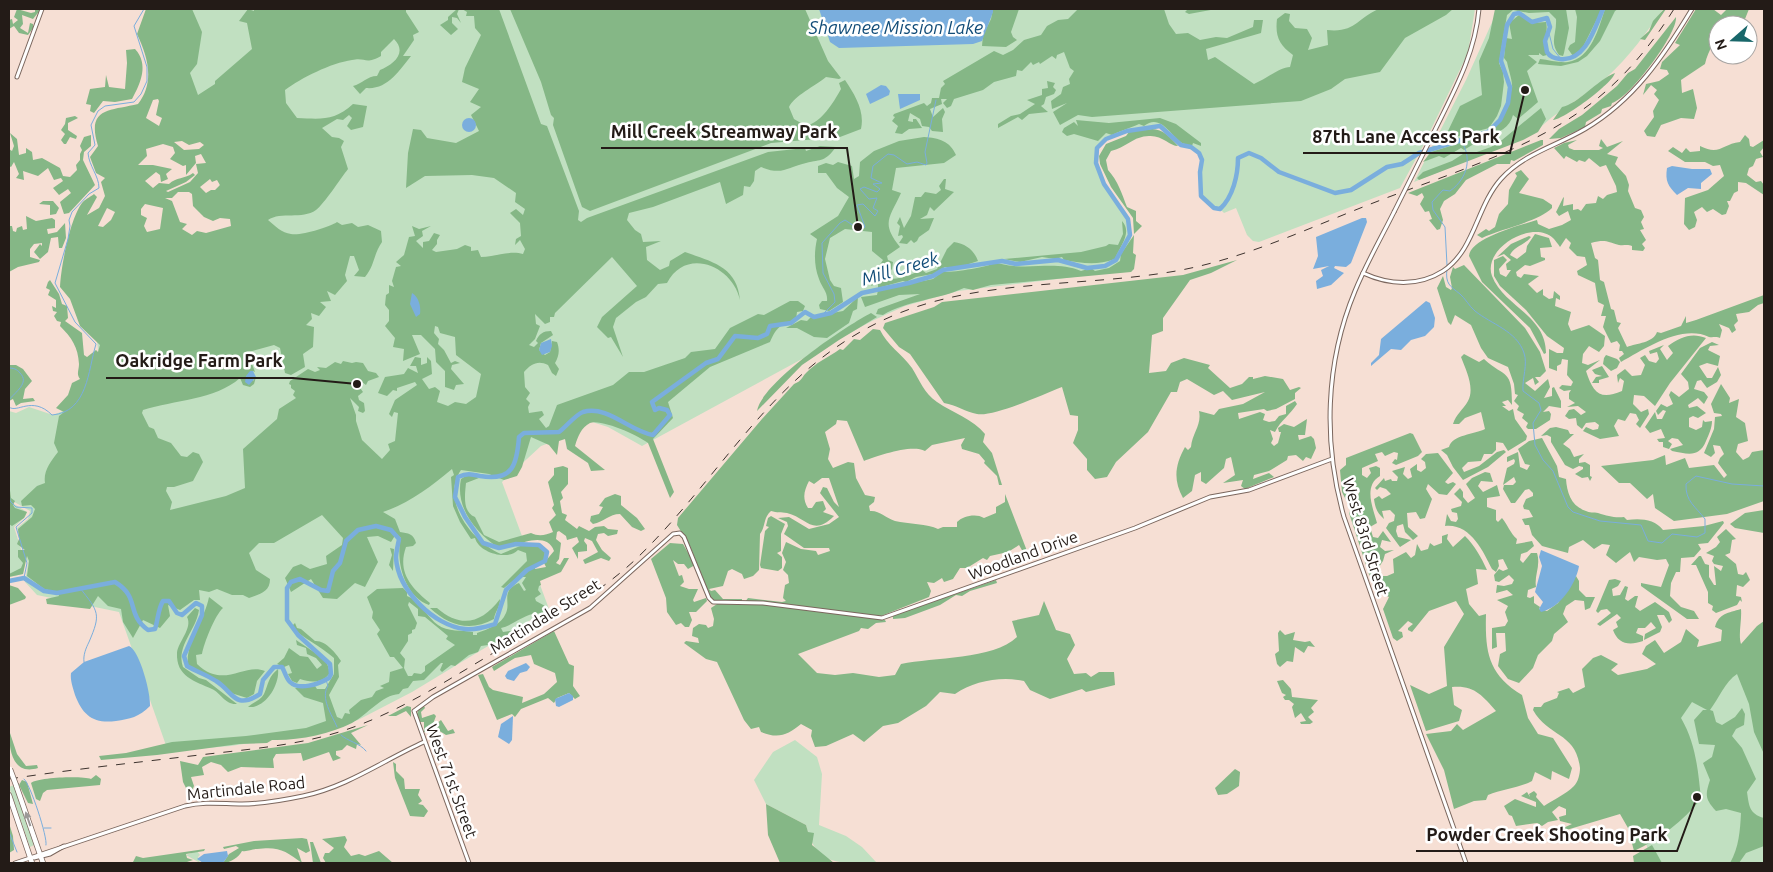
<svg xmlns="http://www.w3.org/2000/svg" width="1773" height="872" font-family="Ubuntu,sans-serif">
  <rect width="100%" height="100%" fill="#f6dfd4"/>
  <g fill="#c1e0c1">
    <path d="M158,9H1475L1468,53L1423,146L1400,188L1259,242L1253,241L1247,235L1236,208L1224,213L1220,209L1214,208L1201,196C1200,183 1203,163 1199,153L1181,145L1160,126C1122,126 1077,140 1105,186C1111,197 1124,208 1128,220C1133,235 1131,254 1132,270L958,291L905,306L872,321L642,446L608,427L589,421L568,436L541,446L502,482L549,609L412,692L358,720L316,732L231,746L168,751L119,612L37,595L25,582L28,563L17,528L28,519L30,511L11,500L9,485V411L16,413L29,407L53,415L86,402L100,365L97,341L237,235Z"/>
    <path d="M1498,9H1663C1647,32 1629,57 1607,77C1585,97 1556,110 1535,133L1414,182L1466,80Z"/>
    <path d="M9,498V501L27,512L25,517L14,527L25,562L23,574L9,577Z"/>
    <path d="M1737,654L1764,731V863H1653L1598,711Z"/>
    <path d="M795,740L817,757L822,774L819,825L846,836L862,847L877,863C841,863 816,868 806,825L766,804L754,780L773,752Z"/>
    <path d="M14,785L34,845L30,847L9,787Z"/>
    <path d="M197,851L200,855L198,857L200,863L186,855Z"/>
  </g>
  <g fill="#85b786" fill-rule="evenodd">
    <path d="M17,9L31,13L35,12V9H41L33,19L22,15L23,24L20,28L28,33L30,23L33,24V28L28,35L19,33L14,26L9,29V20L12,19L13,24L18,20L14,17Z"/>
    <path d="M146,9H192L202,32L197,64L190,73L198,95L215,84V81L252,49L247,23L239,21L248,9L254,11V9H406V12L419,32L413,35L414,40L403,56H411C399,71 387,90 366,88L360,94L353,86C362,84 367,76 377,76L380,70C393,65 408,53 394,39L381,52V56C365,65 366,57 352,60C331,63 301,78 285,90L286,103L297,118C322,119 334,121 353,104L367,106L363,127L351,130L347,126L352,118L349,115L343,120L337,119L322,128L332,137L339,138L344,141L341,147L348,169C341,178 324,204 316,210C302,220 281,211 268,220C275,226 282,233 291,234C301,236 330,227 337,222L342,225L352,223L358,227L368,225L381,231L382,242C373,255 375,265 365,277L354,276L359,270L354,256H350L345,275L347,281L335,295L327,291L331,301L320,302L326,307L319,316L311,313L312,319L306,325L314,327L313,347L303,354L305,367L291,375L285,373L280,348L274,345L245,353L247,362L252,364L255,372L253,371V381L256,377L254,384L250,387L243,385L240,378C215,400 174,400 143,410L142,413L149,427L154,429L158,438L171,443L181,456L187,457L193,452L199,454L203,462L193,481L174,487H167L166,491L172,502L170,510L226,496L245,488L243,449L277,419L279,409L296,398L293,395L295,391L291,388V385L289,384L290,381L308,369L315,372L320,370L317,367L326,368L335,362L341,364L343,361L352,363L356,362L363,363L368,371L376,373L379,377L368,381L366,385L362,382L358,385L363,392L358,396L359,400L364,403L365,411L363,413L358,411L359,407L350,398L356,415V421L362,440L382,459L390,450L388,444L395,441L398,413L394,412L392,417L389,414L395,400L417,385L415,382L397,388V391L393,390L387,396L378,393L385,377L404,374L408,368L418,373L416,366H410L415,357L421,358V365L427,363V357L431,361L432,374L422,379L429,389L435,387L440,391L437,402L448,406L455,402L466,404L476,397L481,374L456,355L455,337L440,333L438,327L435,326L434,333L439,339L438,344L444,350L451,363L455,361L460,363L452,365L451,369L464,384L456,385L454,390L445,387V371L436,362L435,349L421,335H412L420,354L403,361L404,349L393,347L395,338L385,326L389,321V310L385,305L386,295L389,293V285L394,287L392,281L396,267L401,266L396,262L404,255L409,237L415,236L412,226L419,229L431,226L422,231L423,236L416,241L423,248V242L429,241L434,233L440,235L437,240V244L432,250L436,252L457,249L465,245L471,247V251L478,250L481,257C494,257 510,250 523,254L525,249L520,240L515,245L516,239L521,236L520,223L510,213L516,209L523,215L525,209L515,202L516,193L494,178L472,175L425,176L406,188L408,153L413,129L421,130L427,138L456,143L479,131L471,115L481,107L470,102L479,89L462,82L465,68L481,35L475,28L474,16H466L467,12L462,9H499L541,124L547,126L579,211L578,220L581,222L587,218L768,152L805,148L806,151L820,146L836,147C825,162 822,159 806,163C787,167 783,176 761,167L755,171L754,181L750,187L744,186L743,195L726,204L720,182L653,207L629,213L627,220L635,230L641,234L643,242L661,241L646,247L647,260L660,270L669,266L670,261L685,252C713,262 737,267 740,300C733,266 686,246 667,283L658,284L646,297L636,302L616,318L613,327L623,357L611,337L608,338L597,327L602,317L637,286L612,257L555,313L554,317H550V322L545,324L535,314L536,324L540,326L535,339L529,345L534,347L538,343L536,341C539,334 543,331 551,331L553,335L541,343L539,350L545,355L550,352L552,341L557,342C560,350 559,356 555,363L559,369L556,376L552,373L548,365C538,360 531,364 524,372L525,387L530,393L526,399L530,403L528,407L529,413L542,411L544,415L539,419L546,428L549,426L557,405L613,385L629,372H644L685,358L691,352L715,349L730,328L758,314L764,315L790,301H798L805,306L803,311L797,312L796,320C781,323 776,328 770,342L710,367L668,402L673,418L653,439L674,492L670,498L648,443C640,436 600,418 590,423C581,428 578,436 575,446L605,470L591,471L588,463L567,449L565,439L559,441L557,455L549,445L531,437L522,467L517,476L504,480L489,474L461,470C440,500 472,542 501,554L525,544L538,546L545,552L544,560L535,565V569L546,567L544,563L554,551C548,534 527,541 515,545C510,547 504,546 499,548C476,533 455,508 461,479L469,474L479,478L466,483C465,494 462,512 475,517L484,535L499,542L531,533C539,537 546,535 553,532L549,522L556,515L552,508L554,505L548,482L554,475V468L563,466L568,468V484L561,492L563,498L560,501L562,513L567,515L565,520L577,529L579,526L589,531L595,527L604,526L608,529L618,530L617,534L608,536L604,533L598,534L596,540L602,550L611,558L609,561L601,558L585,564L583,560L598,552L592,541L585,538L584,541L587,545V551L578,552V559L572,548L579,542L577,537L567,540L566,536L559,531L557,532L556,539L561,543L559,559L556,563L560,565L564,558H569L561,572L540,581L541,585L539,586L538,590L541,594L535,598L536,601L545,606L544,612L541,614C527,611 515,625 501,628L503,632L518,630L495,644L481,646L478,652L469,655L455,666L451,665L442,672L440,670L443,663H441L424,680L413,681L408,688L403,689L399,694C382,695 367,715 352,723C330,734 297,741 272,740L267,743L239,744L157,755L101,760L99,756L126,753L172,742L246,736L306,728L326,721L323,703L304,697L295,688L315,686L317,689H325L334,674V658C320,646 305,639 291,627L295,623L297,628L301,629L315,641C325,640 336,653 341,661L338,665L339,677L329,695L337,717L342,719L345,713L350,714L349,710L361,700L372,697L376,691L384,688L380,686L389,682L390,672L403,668L394,657H390L377,634L380,630L372,618L373,612L367,597L377,589L403,588L407,592V596C419,600 428,618 438,625C447,632 463,630 473,632V635H477V633C488,629 501,625 506,613C511,602 500,591 519,583L524,591L526,590L522,583L526,577H518L504,588L501,587L527,561L526,553L518,550C508,561 479,553 475,538L471,539L460,522L453,506L451,477L454,475L452,469C430,487 410,503 383,512L395,519L400,532C408,533 414,534 416,543L413,546L406,547C397,572 411,588 430,603L429,605C405,597 395,561 401,538L396,534L391,542L378,536L367,537L378,562L365,587L355,583L337,599L323,598L311,579L291,592L285,578L293,567L301,564L310,569L327,564L326,556L342,545L343,538L322,515L274,543H259L249,553L256,570L270,579C270,592 260,594 249,598L243,595H232L217,589L209,592L199,590L200,600H194L180,610L168,605L170,616L160,628L143,620L133,638L123,622L121,609L108,606L98,596L90,609L47,604L46,599L59,596L57,592L44,589L27,576L29,561L27,556L23,574L9,577V574L21,568L23,563L18,557V550H25L17,544L19,539L18,529L32,517L35,509L31,505L22,506L21,501L37,486L45,483C43,471 51,461 58,452L54,443L59,416L64,412L56,408L68,395L72,383L80,379C76,374 79,370 79,364C78,347 72,338 60,326L61,322L57,321L54,316L57,312L53,311L52,306L56,308V300L48,295L50,290L46,288L48,282L50,280L59,294L62,304L67,306L68,318L65,321L82,333L84,355L87,357L96,350L98,352L100,345L80,326L70,299L60,287C61,266 70,219 82,203C84,200 90,197 94,194L97,197L87,215L99,208L105,196L101,182L105,178L96,173L90,157L98,146C86,107 110,111 138,104C155,82 148,57 137,34ZM158,99L159,101L156,115L162,118L159,126L146,118L153,100ZM182,141L189,145L200,142L204,145L199,149L184,150L174,142ZM163,144L173,147L175,153L170,159L183,166L186,165V175L196,163L195,156L201,154L206,163L196,164L198,173L190,182L168,192L166,191L186,182L195,175L193,173C185,179 176,177 169,184L159,183L153,188L145,181L156,172L160,175L161,182L168,179L166,174L172,169L153,165H138L147,156L146,149ZM210,179L212,182L217,180L220,185L215,190H211L206,193L200,187ZM178,192H189L192,194L193,206L204,217L213,221L220,218L230,219L231,226L206,233L197,231L192,235L182,229L187,224L180,222L172,201L165,198H172ZM145,204L163,208L160,229L147,232L144,226L147,218L141,215V209ZM107,208L115,212L111,220L103,227L98,226ZM409,602L418,609V616L425,617L448,636L446,639L455,645L425,666V671L421,674L414,673L412,676H408L404,668L405,659L400,653L408,641V635L412,633V630L415,629L417,623L408,605Z"/>
    <path d="M457,9H459L457,14L461,23L457,18L452,17V23L458,29L451,35L440,25L448,20V17Z"/>
    <path d="M510,9H805L828,61L841,78L839,79L826,77C815,86 794,96 789,107L794,119L806,126C822,122 833,103 841,89L839,83L845,80C855,95 865,111 861,129L840,137L771,143L590,211L582,207L553,125L554,118L551,115L541,82Z"/>
    <path d="M993,9H1019L1011,32L1013,37L1017,40L1006,47L982,46L983,35L991,19Z"/>
    <path d="M1078,9H1164L1169,24L1176,34L1188,33L1200,40L1216,37L1227,38L1253,27L1254,20H1263L1261,33L1206,49L1208,60L1215,57L1254,84C1266,79 1280,67 1290,67L1293,55C1279,45 1275,36 1277,19L1285,13L1290,14L1289,21L1295,28L1307,29L1312,38L1308,50L1328,45L1327,30C1356,33 1357,18 1379,9C1389,6 1439,9 1453,9L1446,15L1405,38L1380,72L1345,79L1331,89L1301,101L1092,117L1078,115L1060,125L1053,112L1067,103L1052,109L1051,101L1061,94L1063,87L1070,84L1069,79L1074,71L1070,68L1064,52L1057,55L1056,59L1052,56L1040,64L1039,62L1033,65L1031,62L1022,71L1017,70L1016,76L994,82L983,90L954,99L951,106L947,108L943,103L947,99H941L942,104L930,109L933,117L943,108L945,112L942,119L943,132L932,131L929,127L922,126L920,119L910,113L908,121L913,122V119H916L922,128L909,129L902,134L895,133L898,126L892,121L895,117L893,116L894,114L924,103L927,106L931,103L932,98H939L941,88L945,84L943,81L994,51L1003,55L1013,50L1024,40L1041,35L1047,26L1058,20L1068,19Z"/>
    <path d="M1188,9H1216L1189,14L1185,12Z"/>
    <path d="M1495,9H1566L1569,28L1564,53L1563,56L1559,55C1549,41 1557,34 1556,19L1549,12L1529,13L1513,10L1507,15L1499,63L1503,72L1504,82L1501,106L1497,116L1489,128L1451,138L1447,133L1460,106L1482,95L1479,61L1489,38Z"/>
    <path d="M1575,9H1602L1582,49L1573,56L1568,49L1570,45L1575,42L1577,17Z"/>
    <path d="M1605,9H1618L1615,11L1600,41L1587,56L1578,62L1561,66L1538,64L1540,59C1549,60 1559,63 1568,62C1591,59 1599,27 1605,9Z"/>
    <path d="M1664,9H1666L1645,40L1640,39L1649,31L1653,21Z"/>
    <path d="M1696,9H1713L1721,15L1727,9H1749L1745,19L1738,25H1718C1718,40 1708,49 1705,64L1681,80L1682,93L1693,89L1697,108L1694,119L1681,118L1661,125L1655,137L1647,136L1644,131L1654,117L1653,111L1659,100L1654,94L1657,90L1651,85L1643,95L1646,84L1659,81L1669,74L1667,70L1660,69L1662,62L1680,45L1675,43Z"/>
    <path d="M1519,15L1533,23L1546,22C1549,34 1541,43 1547,55L1543,56L1539,53V55H1528L1537,62L1527,71L1538,102L1518,119L1513,115C1510,127 1499,133 1487,136C1502,118 1505,118 1509,95C1509,93 1512,90 1512,88C1513,82 1508,68 1507,62L1504,58L1506,38L1512,39L1509,23Z"/>
    <path d="M1676,17C1678,33 1629,99 1612,103L1611,106L1602,109L1601,113L1586,122L1585,127L1561,138L1549,139L1559,129L1582,115L1617,86L1628,73L1635,69Z"/>
    <path d="M135,49C149,64 141,83 132,99L115,102L103,101L94,113L90,111L91,105L86,104L90,89L105,87L106,75L109,87L125,89L127,63L126,50Z"/>
    <path d="M1615,73C1612,84 1563,120 1553,120L1562,107C1578,104 1597,80 1615,73Z"/>
    <path d="M1047,81L1055,83L1053,87L1056,90L1054,94L1046,97L1044,104L1041,106L1048,112L1029,114L1022,120L1018,117L998,128V124L1011,116L1020,114L1035,104L1027,100L1042,95V89L1048,88Z"/>
    <path d="M1541,108L1546,119L1538,132L1523,140L1419,180L1417,178L1423,172L1452,161L1466,152L1474,153L1491,147L1502,140Z"/>
    <path d="M75,116L78,118L68,123V130L77,136L76,139L70,137L66,144H64L61,140L65,134L61,130L65,124L66,118Z"/>
    <path d="M1160,118L1176,124L1201,143V146L1193,143L1192,146C1189,145 1183,144 1180,142C1171,135 1160,113 1144,126L1139,124C1130,128 1122,130 1112,135L1106,133L1098,141L1074,134L1067,136L1062,132L1064,128L1074,122L1078,126L1076,120L1109,123Z"/>
    <path d="M1144,128L1146,130C1160,126 1169,136 1178,146C1170,146 1162,135 1149,136C1134,136 1125,148 1111,151L1106,160L1108,170C1118,181 1122,194 1127,207L1136,211V221L1142,226L1134,234L1133,218L1111,187L1100,164L1099,156L1106,144L1126,136L1129,132Z"/>
    <path d="M10,133L17,139L19,155L26,153V148L32,152L33,160L42,158L60,168L63,176L70,177L77,170L76,165L80,160V154L82,150L80,146L84,137L91,135V146L84,152L83,160L95,185L69,213L64,214L60,202L71,193L68,189L59,195L53,188L63,181L61,178L54,180L48,168L38,176L23,171L24,180L16,178L19,174L14,162L11,167L9,166V149L12,151L14,146Z"/>
    <path d="M1745,135L1749,139L1750,146L1753,147L1764,140V147L1760,152L1763,157L1756,159L1753,166L1749,168L1747,175L1756,182L1761,181L1764,185V195L1746,183L1738,182V191L1734,193L1730,201H1727L1729,206L1726,214L1722,215L1713,209L1707,212L1702,207L1694,212L1697,220L1695,227L1689,230L1684,224L1685,198L1708,190L1724,176L1720,165L1713,166L1705,162H1685L1668,151L1673,147L1682,153L1686,148L1690,152L1700,151V146C1720,156 1722,144 1740,142Z"/>
    <path d="M924,137C939,138 950,141 956,155L944,163L896,168L892,190L901,193C889,219 881,223 900,247L887,256L888,260L893,262L892,269L888,274L883,272L879,266L883,260L872,251V232L845,229L830,238L825,259L830,280L834,286L841,288L843,302L829,311L820,309L819,305L822,301H827C828,292 822,288 819,279C814,266 814,252 817,239L810,234L838,216L849,197L837,188L826,173H818V166L826,163L833,165L838,162L852,166L854,179L859,176L860,162L874,151L899,141Z"/>
    <path d="M1476,138L1477,142L1464,150L1461,148L1444,158L1439,156L1423,162L1431,152Z"/>
    <path d="M1601,139L1607,147L1623,141L1607,154L1618,157L1615,164L1626,176L1629,185L1628,191L1635,208L1641,210L1644,217L1641,222L1644,229L1640,230L1646,240L1642,244L1645,248L1643,251L1632,250V246C1627,244 1624,246 1619,245C1607,242 1606,239 1591,243L1595,258L1598,260L1600,280L1604,282L1611,309L1614,310L1617,322L1621,323L1618,328L1627,347C1637,343 1653,343 1657,332L1661,333L1681,326L1686,316V323L1696,320L1764,295V303L1758,305L1749,312L1736,314L1738,321L1734,325L1736,330L1732,333L1729,328L1719,324L1722,330L1720,338C1716,336 1713,338 1709,337C1681,324 1645,349 1621,362L1619,358L1624,354L1622,351H1619L1620,345L1617,341L1611,343L1603,327L1606,316H1601L1604,305L1598,302L1595,283L1578,275L1577,271L1587,265L1585,257L1577,256L1569,248L1571,243L1566,238L1560,247C1558,244 1555,240 1553,238C1532,219 1482,249 1492,276C1503,306 1546,315 1546,353L1544,354L1530,328L1482,282L1469,256C1470,238 1521,225 1537,220L1538,224L1549,229L1562,225L1571,220L1568,211L1559,216L1556,212L1563,198L1564,197L1563,206L1573,204V210L1578,209L1581,211L1586,204L1596,203L1598,196L1603,199L1607,195L1617,192L1616,186L1606,165L1600,167L1589,158L1585,162L1579,160L1577,162L1566,156L1564,159L1554,148L1564,143L1577,140L1568,145L1569,148L1574,150H1599L1603,148L1599,146Z"/>
    <path d="M1541,140H1543V145L1514,161L1511,160L1510,164H1497L1466,180L1455,194L1444,201L1440,209L1443,220L1440,229L1437,230L1429,220L1432,219L1429,211L1425,212L1420,204L1424,197L1422,193L1417,196L1408,193Z"/>
    <path d="M1521,170L1529,179L1519,193L1543,199L1552,205V208C1538,222 1500,229 1482,238L1477,235L1486,229L1489,231L1495,227L1499,214L1508,204L1509,190L1517,176L1515,173Z"/>
    <path d="M944,179H946L945,189L954,192L934,211L930,207L927,215L920,219L934,218L929,230L919,237L917,241L914,243L911,240L907,244L899,243L903,237L902,235L898,236L900,226L897,223L900,217L904,228L911,216L915,197H921L925,192L936,194L941,190L939,186Z"/>
    <path d="M43,201H53L59,208L56,214L50,215V205L39,204Z"/>
    <path d="M26,216L36,221L52,218L55,220V228L47,229L48,234L57,232L65,223L66,238L62,248H59L58,237L51,238L48,252L40,259L34,252L40,244L42,246V243L34,244L30,249V257L40,260L39,262L18,267L9,272V226H12L13,231L16,232L17,228L22,226L23,230L27,229Z"/>
    <path d="M1122,221C1133,233 1119,247 1115,259C1096,266 1082,263 1064,260L1062,257L1055,259L1042,257L1020,262L1004,259L1081,252L1106,246L1109,244L1118,245L1123,234Z"/>
    <path d="M1535,234L1549,238L1552,247L1540,248L1541,257L1545,258V260L1530,266L1525,265L1516,272L1517,276L1521,278L1524,274L1539,276L1528,284L1537,293L1543,289V295L1549,299L1553,298L1554,291L1560,296V300L1556,298L1555,306L1571,312L1568,324L1571,331L1589,325L1605,336L1604,346L1599,352L1589,346L1583,354L1582,363L1588,365L1600,360L1586,371C1593,392 1599,401 1622,391L1624,381L1620,378L1618,383L1617,375L1625,369L1632,376L1641,375L1645,365L1640,358L1645,355L1649,361L1656,363L1659,359L1657,352L1650,354L1649,351L1664,345L1660,349L1667,360L1673,353L1668,346C1680,337 1692,332 1706,338L1670,383L1655,406L1644,396L1634,395L1633,404L1641,412L1648,409L1649,414L1640,428L1636,424L1639,420L1636,414L1630,413L1625,421L1618,419L1614,426L1619,436L1600,439L1583,431L1586,427L1593,430L1598,429L1599,425L1595,422L1586,423L1582,429L1577,425L1576,418L1569,419L1565,416L1569,410L1574,409L1581,415L1586,412L1578,406L1567,407L1575,403L1569,399V393L1571,390L1564,391L1559,388L1562,385L1571,386L1573,382L1567,375L1568,360L1562,359L1561,364L1557,366V371L1549,368V349L1557,353H1563L1564,348L1547,336L1526,310L1500,286L1494,276V260L1503,256L1507,260L1499,269L1500,274L1506,277L1511,270H1507L1506,264L1511,260L1504,254L1497,257L1511,244L1529,236L1531,237C1525,245 1514,246 1510,255L1517,259L1526,252L1527,246Z"/>
    <path d="M1134,235L1133,253L1136,255L1134,269L1131,272L991,285L973,290L964,288C938,300 908,300 883,315L876,314L878,309L920,294L899,295L865,307L861,297L877,295L878,290L933,279L942,272C950,273 989,267 994,263C1001,263 1007,266 1014,266C1038,268 1059,262 1081,271L1091,268L1095,271L1109,268L1120,261L1121,254Z"/>
    <path d="M954,242C966,244 974,250 978,261L957,268L945,267L933,274L916,277L906,282L903,281L878,288V283L871,286L873,282L870,279L872,274L876,272C891,285 906,276 922,270L926,273L937,269L947,249Z"/>
    <path d="M1237,260L1211,273L1190,280L1163,318V331L1152,335L1149,373L1166,371L1171,363L1184,358L1210,365L1208,368L1230,388L1242,384L1249,377H1253V379L1265,376L1283,379L1290,390L1299,387L1301,388L1295,393V399L1276,409L1267,411L1264,409L1238,413L1239,419L1260,412L1265,414L1263,420L1269,422L1275,421L1279,416L1286,414V406L1295,401L1297,404C1290,415 1281,420 1275,432L1270,430L1273,439L1271,443L1274,446L1278,443L1281,432H1279L1278,428L1284,424L1294,427L1307,419L1305,435H1298L1299,440L1311,436L1314,439L1316,448L1311,459L1306,457L1303,461L1296,455L1288,456L1287,460L1269,471L1254,475L1253,479L1269,473L1274,477L1245,489L1241,486L1243,480L1223,483L1235,475L1231,457L1226,459L1224,468L1206,484L1201,481V472L1195,475L1192,491L1183,498C1173,480 1175,465 1185,447L1188,450L1191,447C1192,433 1202,425 1199,411L1214,415L1219,409L1243,404L1265,392L1232,400L1223,391L1214,395L1187,379L1180,382L1177,392H1171L1148,432L1116,462L1107,477L1095,479L1087,470V459L1073,443L1078,430V416L1070,415L1062,387C1044,394 994,417 977,414C966,412 956,405 944,403L910,354L899,347L883,328L885,323L934,307L942,302L1183,275Z"/>
    <path d="M1464,265L1525,328L1540,352L1546,371L1540,377H1535L1539,382L1535,385L1533,378L1525,383L1535,391L1548,379L1550,387L1544,398L1552,396V388L1554,387L1561,401V408L1549,406L1543,412L1549,411L1551,414L1550,420L1536,429H1528L1526,427L1528,423L1522,418L1524,414L1517,410L1519,406L1514,401L1518,395L1515,394L1514,384L1508,367L1488,358L1481,348L1471,325L1455,315L1451,325L1448,322L1437,288L1443,276L1446,287L1451,290L1452,288L1450,277L1453,267L1455,269Z"/>
    <path d="M858,297L857,309L853,311L849,323L827,338L814,337L797,328H786L801,320L807,321L811,317L843,311Z"/>
    <path d="M871,313L877,317L839,340L802,365L757,411C762,382 846,326 871,313Z"/>
    <path d="M873,329L880,330C887,345 902,354 912,368C920,381 924,393 937,402C953,413 973,419 985,434L983,442L992,453L1002,485H999L997,476L984,463L985,461L979,454L962,449L961,445L965,438L932,445L925,451C911,444 878,456 864,461L847,421L837,420L836,424L825,432L830,449L828,459L833,468L848,462L854,463L856,478L865,495L875,497L874,502L869,506L870,511C879,510 886,518 895,521C908,524 928,524 938,529L943,527H957V522C963,516 976,513 984,518L996,513V507L1005,502V494L1027,551L1031,553L1030,560L1025,561L1021,557L1023,552L1019,545L1008,552L990,556L987,560L983,558L967,568H960L953,579L944,582L942,578L934,583L927,582L931,591L929,597L881,616L745,602L748,598L782,602L786,601L783,598L785,585L789,583L788,575L783,570L786,562L782,553L786,542L801,549L816,551L818,555L830,551L829,548H804L784,534L788,526L787,522L778,518L789,517L809,529L829,524L839,517L820,493L823,487L827,488L834,502L839,507L829,478H822L814,484L809,481C804,491 802,498 808,508H812L816,502L823,501L826,509L823,512L834,516C813,537 807,518 787,513C781,512 777,513 771,511C763,518 766,526 760,534L759,570L753,576L744,579L742,574L732,569L728,571L723,586L709,589L711,591L715,590L723,599H742V602L714,601L710,596L690,546L677,525L678,518L762,419L794,384C802,381 801,378 806,373C815,363 829,357 840,349L843,350L854,339L860,340Z"/>
    <path d="M1712,342L1719,345L1710,346L1708,350L1720,356L1718,366L1707,363L1699,366L1707,378H1712L1718,367L1721,375L1717,382L1707,388L1701,380L1697,381L1694,389L1704,392L1708,397L1704,404L1698,398L1688,405L1689,408L1697,406L1706,413L1698,418L1693,416L1689,418V427L1696,430L1702,427L1703,420L1705,422L1712,421C1712,428 1709,434 1706,441C1699,458 1688,454 1672,451L1670,449L1683,445L1678,439L1672,438L1668,441L1672,444L1669,449L1663,447V442H1659L1657,439L1665,438L1661,429L1650,433L1645,427L1655,412L1657,419H1662L1666,411L1663,410L1658,415L1656,411L1661,404L1667,407L1673,404L1669,395L1671,391L1679,397L1689,389L1688,382L1681,374L1700,348Z"/>
    <path d="M1464,354L1479,362L1484,359C1506,379 1512,368 1512,405L1508,400L1502,402L1506,406H1502L1509,411L1513,409L1515,419L1527,436L1526,440L1508,451L1503,443L1496,442V450L1492,454H1484L1481,461L1468,462L1462,468L1464,472L1479,466L1497,452L1504,450L1506,452L1488,467L1463,480L1453,467L1447,455L1441,450L1449,447C1452,435 1475,434 1485,429L1481,412L1465,418L1459,424H1453C1456,414 1463,410 1468,401C1475,388 1466,370 1461,357Z"/>
    <path d="M1606,355L1617,359L1620,362L1617,368L1611,371L1603,364L1604,358Z"/>
    <path d="M9,365H16L23,369L32,381L25,389L23,399L33,398L35,401L21,403L16,406L13,399L9,401Z"/>
    <path d="M1602,366L1609,377L1599,380V383H1592L1596,377L1602,376L1595,374L1592,370Z"/>
    <path d="M1721,384L1730,398L1729,403L1739,399L1736,417L1745,423L1748,441L1738,444L1736,452L1743,460L1749,457L1752,452L1764,450V501L1727,514L1674,521L1655,508L1653,494L1647,499L1630,483H1619L1601,466L1653,460L1665,455L1666,465L1685,458L1689,468L1714,465L1724,478L1727,475L1718,463L1720,458L1724,454L1720,446L1713,445L1715,453L1711,457L1704,453L1714,429L1715,417L1722,416L1721,414L1714,413L1711,404Z"/>
    <path d="M1556,427L1568,430L1570,434H1574L1563,444L1570,449L1574,457L1584,454L1579,459V463L1585,462L1590,465V476L1592,477L1590,481L1588,477L1582,478L1575,474L1583,469V467L1579,466L1573,469L1565,465L1551,442V437L1547,435L1541,436L1550,428Z"/>
    <path d="M1410,433L1413,434L1422,452L1418,456L1396,465L1392,463L1395,459L1397,460L1398,453L1394,452L1385,456L1382,452L1375,454L1378,461L1362,468V475L1367,478L1371,473L1369,468L1376,466L1380,468V476C1363,486 1373,508 1377,523L1370,527L1373,537L1378,538L1383,531L1391,542L1382,540L1380,547L1385,551L1394,550L1385,554L1383,561L1377,570L1380,576H1387L1394,573L1393,559L1406,552L1411,558L1415,555L1417,544L1421,551L1428,549L1430,543L1434,546L1442,543V536L1448,534L1447,539L1453,547L1465,536C1475,546 1481,557 1487,570L1476,569L1478,584L1466,589L1469,604L1479,616L1486,614C1485,652 1488,674 1522,695L1528,718L1538,734L1553,738L1572,768L1569,779L1552,771L1551,780L1535,772L1532,781C1519,788 1502,789 1488,795L1486,800L1474,801L1454,809L1444,770L1426,734L1451,731L1457,724L1463,730L1496,711C1482,695 1474,685 1452,687L1454,705L1462,710L1459,721L1426,731L1410,685L1429,694L1447,686L1444,647L1464,614L1456,601L1429,611L1412,632L1408,630V628L1413,624L1408,621L1398,631L1402,632L1403,637L1397,641L1393,638L1383,609L1389,597L1378,592L1369,574L1349,513L1359,493L1355,487L1347,492L1350,503L1349,506L1342,492L1340,470L1346,465V458Z"/>
    <path d="M1542,438L1557,466L1559,477L1566,479C1567,493 1571,506 1586,511C1589,513 1594,512 1598,513C1608,516 1614,518 1624,517L1627,520C1640,518 1655,519 1663,530L1704,526L1723,521L1724,523L1708,543L1698,544L1701,549L1694,557L1681,558L1680,572H1676L1671,583L1670,596L1681,607L1694,611L1699,619H1687L1641,586V583L1661,587L1669,565L1666,559L1657,560L1639,557L1634,562L1630,552L1616,563L1606,555L1610,545L1602,544L1594,549L1583,540L1569,547L1568,553L1542,546L1532,535L1529,525H1525L1522,519L1533,517L1529,510L1524,509L1523,506L1526,499L1533,496V493L1529,489L1525,490L1515,503H1511L1503,489L1504,485H1513L1516,482L1514,477L1503,485L1507,468L1514,464L1515,461L1514,459L1507,462V457L1518,452L1520,467L1527,470L1530,465L1525,464L1518,449L1529,441Z"/>
    <path d="M1438,453L1453,473L1445,482L1448,484L1453,482L1456,484L1447,495L1439,494L1428,484L1426,489L1432,499L1425,518L1420,519L1416,512L1407,513L1408,527L1418,536L1413,540L1405,532L1403,524L1397,526L1396,531L1398,537L1411,540L1400,547L1386,528L1389,523L1394,521L1395,515L1390,510L1382,511L1384,519C1377,513 1375,507 1374,499L1379,496L1382,499L1391,494L1386,489L1380,487L1377,490L1375,488L1384,478L1385,481L1391,479L1392,481H1397L1398,477L1392,471L1405,467L1403,474L1408,479L1412,477L1410,469L1417,464V470L1421,472L1426,468L1425,462L1421,459L1426,454Z"/>
    <path d="M1485,472L1490,473L1493,482L1481,481L1478,486L1483,492L1497,485L1500,496L1487,498V507L1496,510V520L1498,522L1502,518C1508,525 1510,533 1517,539L1516,544L1532,541L1534,546L1527,552L1521,554L1520,560L1523,563L1531,553H1537C1541,566 1534,575 1536,587L1528,590L1527,597L1530,598L1534,596V603L1540,607L1539,609L1547,611L1558,603L1576,576L1579,581V590L1586,597H1595L1590,608L1585,610L1584,601L1575,600L1566,606L1563,614L1568,622L1554,634L1552,641L1538,655L1533,668L1519,683L1508,679L1498,666L1500,654L1506,651L1505,633H1496L1497,647L1492,649V628L1505,626L1508,621L1505,612L1508,606L1497,600L1513,595L1507,590L1496,593L1497,585L1504,586L1512,584L1514,580L1509,575L1499,582L1495,581L1494,575L1499,569L1503,571L1508,569L1503,559L1498,560L1499,566L1496,572L1492,569C1483,551 1470,523 1445,526L1447,514L1451,521L1456,522L1458,519L1457,513L1452,512L1451,509L1461,506L1462,502L1454,494L1460,488L1463,492V497L1468,503L1475,498L1466,484L1472,478Z"/>
    <path d="M9,483L11,498L15,501L13,505L15,508L27,512L24,518L12,526L9,524Z"/>
    <path d="M615,494L621,496V505L637,518L645,529L641,531L632,527L620,514C609,514 604,522 593,524L590,521L591,516L599,514L603,507L599,506L605,498Z"/>
    <path d="M1764,510V533L1735,528L1730,524L1745,513Z"/>
    <path d="M771,516L785,524L781,534V551L777,553L782,557V568L778,571L761,568L760,565L765,531L769,527L766,526L768,518Z"/>
    <path d="M1726,529L1736,539L1732,540L1730,553L1725,555L1736,564L1738,574L1743,575L1746,572L1750,580L1743,587L1737,585L1736,596L1741,597L1742,602L1740,600L1737,605L1716,613L1712,610L1713,606L1708,603V592L1696,565H1691L1699,556H1701L1705,564L1709,565V577L1714,585H1716L1714,566L1721,571L1723,566L1714,564L1712,561L1714,556L1706,553L1716,547L1720,542L1717,537Z"/>
    <path d="M670,543L683,544L695,565L688,569L684,564H678L673,560L679,576L682,575L684,582L680,586L689,589H698L693,600L694,602L706,598L707,601L696,612H689L692,620L689,627H685L681,623L676,625L667,612L666,598L651,559Z"/>
    <path d="M390,548L394,549L393,571L389,565L392,555Z"/>
    <path d="M1615,579L1621,581L1618,586L1612,589L1613,596L1620,595L1625,586L1628,587L1625,599L1628,601L1635,596H1638L1635,607L1640,611L1655,602L1669,612L1672,620L1669,623L1664,615H1657L1662,627L1660,632L1644,640L1645,634L1656,628L1651,622L1645,628H1638L1636,633L1643,636V641C1629,646 1618,644 1613,630L1618,627L1616,622L1621,618L1617,614L1600,626L1597,624L1611,613L1607,609L1601,610L1598,613L1596,611L1609,580Z"/>
    <path d="M996,580L997,583L970,591L962,596L956,595L940,605L905,618L893,619V616L906,611Z"/>
    <path d="M9,585L18,588L26,597L25,599L9,605Z"/>
    <path d="M209,597L223,608C215,615 204,643 202,654L196,655L197,664C224,690 244,662 265,671L257,681L254,694L247,698L231,693L220,682L188,665C185,644 205,619 209,597Z"/>
    <path d="M500,599C500,608 495,611 494,619C471,632 449,626 430,608H437C461,629 482,623 500,599Z"/>
    <path d="M1044,601L1056,630L1070,634L1075,645L1067,659L1074,674L1086,673L1091,677L1099,672H1114L1115,685L1086,692L1082,689L1050,699L1030,690L1024,681C1001,676 974,681 955,694L940,692L926,706L898,723L883,726L864,742L853,734L826,746L815,747L811,736L812,730L801,724C788,735 778,739 761,732L759,727L751,729L744,720L717,662L706,659L684,643L686,641L699,643L698,638L692,636L693,628L699,624L706,625L708,628L713,626L714,619L711,608L717,604L767,605L885,620L886,622L876,623L868,629L861,628L859,631L798,654L817,673L835,675L853,673L879,677L895,675L901,664C933,657 993,660 1017,637L1012,621L1039,615Z"/>
    <path d="M195,608L199,610C196,631 176,645 183,667L199,678L206,680L237,704C225,705 221,693 212,689C195,681 176,677 177,653C178,642 193,628 187,617Z"/>
    <path d="M1741,609C1742,621 1738,634 1741,644L1757,626L1764,621V754L1754,732L1749,704L1737,674C1725,682 1719,698 1710,710L1713,711L1716,722L1722,725L1735,717L1742,708L1745,714L1744,725L1736,729L1732,736L1742,748L1756,779L1747,792C1749,805 1749,814 1764,818V846L1746,853L1739,863H1730C1739,847 1740,831 1741,813L1726,809L1716,811C1705,799 1705,795 1710,780L1703,763L1712,757L1715,745L1699,744L1694,720L1703,710H1707L1692,702L1681,718C1696,744 1698,770 1701,799C1683,821 1660,839 1634,851L1628,828L1620,814L1563,831L1561,829L1572,824L1560,821L1559,817L1566,815V809L1559,806L1552,812L1558,820L1548,822L1542,826L1537,823L1516,826L1512,816L1509,815L1504,806L1515,799L1536,807V802L1521,796L1527,792L1530,797L1529,794L1534,791L1537,794L1536,797L1544,806C1553,800 1566,794 1574,786C1578,782 1580,774 1580,768C1576,732 1549,738 1533,710L1534,707H1541L1544,703L1557,698L1559,693L1557,692L1569,688L1573,693L1585,687L1582,669L1593,658L1601,655L1618,664L1611,670L1618,675L1647,669L1656,664L1642,654L1646,646L1655,640L1664,653L1681,642L1686,629L1699,640L1697,647L1721,641L1722,630L1715,627C1719,613 1728,613 1741,609Z"/>
    <path d="M1280,630L1285,635L1295,632L1293,640L1305,642L1310,641L1315,647L1308,646L1304,653L1295,647L1293,662L1287,661L1280,667L1277,664L1275,654L1279,651L1278,633Z"/>
    <path d="M554,631L569,664L574,666L573,686L580,696L575,699L569,693L557,698L554,703L548,698L521,709L515,717L512,714L497,720L478,675L483,674L489,687L493,690L523,697L522,703L544,694L557,682L555,673L534,664L531,655L515,658L494,671L492,667Z"/>
    <path d="M296,640L326,660L330,673C323,683 311,683 300,679L297,683L292,681L288,674L292,673L289,665L284,667L277,664L284,658L289,648L300,656L308,657L317,669L322,665L316,658L307,654L306,648L297,645Z"/>
    <path d="M278,669C280,684 266,709 248,707C253,702 260,701 264,694C269,683 268,677 278,669Z"/>
    <path d="M1283,680L1291,689L1292,697L1318,700L1311,708L1314,712L1308,717L1313,722L1310,724H1301L1300,722L1306,721L1301,713L1295,718L1292,707L1294,704L1289,700H1285L1283,697L1286,695L1282,693L1277,681Z"/>
    <path d="M407,706L411,707V717L406,711L396,716H388Z"/>
    <path d="M424,706L425,708L421,712L422,718L434,714L436,716L433,724H436L441,720L448,731L453,729L455,733L446,735L438,730L424,732V722H419L417,714L419,708Z"/>
    <path d="M368,725L351,733L361,745L357,744L356,749L347,745L342,750L336,751V755L341,758L333,761L329,752L303,761L301,753L276,754L273,759L274,768L241,767L228,772L221,765L211,762L202,767L204,775L191,777L194,786L192,791L187,790L183,782L180,761L198,765L203,757L308,743Z"/>
    <path d="M9,730L17,754L26,766L37,765L38,768C12,776 9,749 9,730Z"/>
    <path d="M393,762L396,764V771L404,779L405,789H420L418,795L422,801L418,804L423,805L428,811L424,817L410,816L395,778Z"/>
    <path d="M1235,769L1240,772L1239,786L1227,794L1218,795L1215,788Z"/>
    <path d="M96,775L101,779L100,785L47,790L43,793L40,801L36,799L31,783C39,777 83,776 91,779Z"/>
    <path d="M22,780L27,782L33,804L28,803L19,785Z"/>
    <path d="M766,804L806,825L808,832L814,833L812,845L834,863H780L768,835Z"/>
    <path d="M9,823L13,836L14,850L9,853Z"/>
    <path d="M345,836L347,840L344,847L351,856L359,854L365,856L379,851L393,863H326L323,858L325,853H329L334,848L322,839Z"/>
    <path d="M302,838L307,839L310,851L306,853L297,848L302,863C286,851 279,846 257,849C251,849 248,852 242,851C239,857 230,863 223,863L229,854L239,848L236,846L224,849L223,847L254,841Z"/>
    <path d="M310,842H313L321,863H313Z"/>
    <path d="M1652,845L1662,863H1634L1633,856Z"/>
    <path d="M205,849L204,851L186,854L187,858L193,860L184,863L133,862L136,856L143,858Z"/>
  </g>
  <g fill="#7aaedd">
    <path d="M819,9H993V12L982,41L973,44L839,48L830,42Z"/>
    <path d="M881,85L886,86L890,91L889,95L870,104L866,94Z"/>
    <path d="M898,94H920V100L900,109Z"/>
    <circle cx="469" cy="125" r="7"/>
    <path d="M1672,166L1692,169H1710L1712,174L1701,183V189L1688,188L1677,195C1668,186 1665,181 1667,168Z"/>
    <path d="M1362,218H1366L1367,222L1351,263L1346,267L1335,266L1334,268L1344,273L1331,285L1317,289L1316,281L1323,276L1321,270L1329,266L1313,269L1318,256L1316,237Z"/>
    <path d="M412,293C419,297 421,307 420,314L416,317L410,304Z"/>
    <path d="M1426,301L1430,303L1435,318L1434,327L1425,336L1411,340L1401,350L1391,349L1371,366V363L1379,355L1381,339Z"/>
    <path d="M551,339L552,346L550,352L542,355L539,350L541,343Z"/>
    <path d="M250,371H253L256,377L249,385L245,382L246,376Z"/>
    <path d="M1541,550L1579,566C1576,584 1560,608 1541,612L1539,609L1543,602L1535,592L1542,566L1539,557Z"/>
    <path d="M129,646C140,651 151,694 150,706C139,717 130,719 116,721C94,724 83,716 75,695C73,688 70,680 71,673L84,662Z"/>
    <path d="M526,663L530,667L527,671L520,673L514,681L507,679L505,676L508,671Z"/>
    <path d="M569,693L573,696V700L559,707L556,706L555,699Z"/>
    <path d="M513,716L512,740L509,744L498,737L501,724Z"/>
    <path d="M227,851L228,856L223,863H203L197,859L204,854Z"/>
  </g>
  <g fill="none" stroke-linecap="round" stroke-linejoin="round">
    <g stroke="#7aaedd" stroke-width="1">
      <path d="M1549,33L1553,49L1561,59"/>
      <path d="M1447,265L1445,227L1433,210L1432,202L1443,190L1450,191C1468,178 1473,157 1460,139"/>
      <path d="M1447,269C1445,284 1450,286 1460,294C1465,298 1469,306 1475,311C1491,324 1517,331 1524,353C1528,364 1522,379 1523,391L1539,403L1541,410L1533,423L1535,445L1543,460L1553,471L1568,507L1573,512L1600,521L1641,525L1648,541L1662,543L1672,534L1697,537L1705,533V519C1696,507 1685,501 1686,484L1696,476L1732,484L1764,486"/>
      <path d="M822,315L835,302L834,294L823,273L822,243L840,223L845,220L860,230L865,227L857,205L863,204L875,216L878,211L873,208L877,198L869,199L860,189L864,187L877,192L880,189L873,184L882,183L871,178L873,166L888,154L894,155L907,164L917,162L926,165L927,163L925,152L936,100"/>
      <path d="M9,368C13,368 17,369 20,373C30,383 15,392 9,400"/>
      <path d="M9,407C17,414 32,395 52,415C88,412 88,370 96,344L75,322L55,283L68,239L70,226L69,220L72,212L89,194L99,188C99,176 89,166 88,153L95,145L91,125L98,111L105,106L134,102L141,94L147,81V67L134,26L144,9"/>
      <path d="M9,492L10,501L16,507L32,508V513L16,527L27,563L24,578"/>
      <path d="M80,588C99,612 101,614 89,642C86,648 83,655 84,662"/>
      <path d="M326,680L328,686C320,698 332,715 337,727"/>
      <path d="M341,735C347,741 360,743 366,751"/>
      <path d="M24,779C30,783 48,838 46,845"/>
      <path d="M44,828H51"/>
      <path d="M9,832L17,852"/>
    </g>
    <path stroke="#7aaedd" stroke-width="4.5" d="M9,581L24,578L44,591L57,593L115,582C141,598 125,613 148,630L155,629C158,620 158,609 163,601H169L177,613L182,615L196,603L202,606V615L184,656L187,666C197,672 207,675 216,681C233,691 234,711 260,694L263,680L274,667H282C285,672 286,678 290,682C299,691 319,684 329,678L331,674L330,664L298,635L287,620V588L291,582L300,579L321,590L328,591L333,571L340,563L346,541L358,530L376,526L391,530L399,539C398,545 396,552 396,558C398,590 434,626 465,629C476,630 485,627 495,624L506,590L527,570L545,561L547,552L539,545L516,544L499,548L483,543L465,517L455,497L458,477C467,473 471,474 480,476C513,482 517,464 519,437L524,433L559,432C566,427 575,415 583,412C608,405 629,431 653,435L670,415L667,410L659,408L655,410L652,402L706,363L718,359L735,336L758,338L767,334L770,326L791,323L805,312L814,317L831,313L862,293L909,283L933,276L943,270L1002,261L1016,264L1058,260L1087,268L1105,266L1116,260L1130,235L1128,219L1104,184L1096,163L1097,148L1106,139L1127,131L1160,126L1181,145L1191,147L1199,153L1202,160L1200,172L1201,196L1214,208L1220,209C1233,197 1238,175 1238,158L1249,153L1261,158L1279,172L1335,193L1351,190L1387,167L1402,164L1419,153L1488,132L1500,120L1508,103L1510,87L1501,61L1507,25L1514,14L1519,13L1532,22L1547,18L1550,27L1545,41L1547,52C1550,57 1554,58 1560,59C1586,62 1595,27 1603,9"/>
    <g stroke="#7b675e" stroke-width="5">
      <g id="secondary">
        <path d="M17,77L42,9"/>
        <path d="M1433,134C1453,93 1475,55 1479,9"/>
        <path d="M1394,212C1381,238 1366,264 1355,291C1325,363 1323,443 1344,517L1466,863"/>
        <path d="M1363,273C1389,285 1418,287 1443,271C1475,250 1476,207 1501,179C1525,153 1556,146 1585,129C1634,100 1663,57 1692,9"/>
        <path d="M34,858L50,854L64,846"/>
        <path d="M15,863L185,806C205,801 223,804 242,804C262,804 284,800 303,796C347,787 384,760 424,742"/>
        <path d="M469,863L414,711L433,697L590,608L673,534L680,533L684,537L709,598L713,602L763,603L882,618L1135,528L1210,497L1249,490L1332,459"/>
      </g>
    </g>
    <g stroke="#7b675e" stroke-width="6">
      <g id="highway">
        <path d="M16,785L43,863"/>
        <path d="M9,795L32,863"/>
      </g>
    </g>
    <use href="#secondary" stroke="#fff" stroke-width="3"/>
    <use href="#highway" stroke="#fff" stroke-width="4.5"/>
    <path stroke="#3d332e" stroke-width="1" stroke-dasharray="9 9" stroke-linecap="butt" d="M9,779C75,769 141,762 208,754C252,749 297,745 339,732C397,714 449,679 500,649C547,622 595,597 635,560C725,474 775,364 897,314C983,279 1080,287 1170,272C1239,261 1304,230 1368,205C1444,175 1528,152 1593,102C1626,76 1652,44 1674,9"/>
    <g stroke="#7b675e" stroke-width="5" stroke-linecap="butt">
      <path id="secondary-bridge" d="M1394,212L1433,134"/>
    </g>
    <g stroke="#7b675e" stroke-width="6" stroke-linecap="butt">
      <path id="highway-bridge" d="M10,769L16,785"/>
    </g>
    <use href="#secondary-bridge" stroke="#fff" stroke-width="3"/>
    <use href="#highway-bridge" stroke="#fff" stroke-width="4.5"/>
  </g>
  <defs><path id="oneway-solid" d="M-6-.8H1V-3.2L6.5 0L1 3.2V.8H-6Z" transform="scale(1.25)"/></defs>
  <use fill="#9c9897" href="#oneway-solid" transform="translate(28 819) rotate(-109)"/>
  <g text-anchor="middle" stroke-width="5" stroke-linejoin="round" paint-order="stroke">
    <g font-size="16" fill="#231b17" stroke="#fff">
      <text transform="translate(1366 537) rotate(73)" y="6">West 83rd Street</text>
      <text transform="translate(1023 555) rotate(-20)" y="6">Woodland Drive</text>
      <text transform="translate(545 616) rotate(-32)" y="6">Martindale Street</text>
      <text transform="translate(452 781) rotate(70)" y="6">West 71st Street</text>
      <text transform="translate(246 788) rotate(-6)" y="6">Martindale Road</text>
    </g>
    <g font-size="18" font-style="italic" fill="#114c78" stroke="#fff">
      <text x="896" y="34">Shawnee Mission Lake</text>
      <text transform="translate(900 269) rotate(-16)" y="6">Mill Creek</text>
    </g>
  </g>
  <path fill="none" stroke="#231b17" stroke-width="2" d="M858 227L847 148H601M1525 90L1510 153H1303M357 384L293 378H106M1697 797L1677 851H1416"/>
  <g fill="#231b17" stroke="#fff" stroke-width="2">
    <circle cx="858" cy="227" r="5"/>
    <circle cx="1525" cy="90" r="5"/>
    <circle cx="357" cy="384" r="5"/>
    <circle cx="1697" cy="797" r="5"/>
  </g>
  <g font-size="18" text-anchor="middle" font-weight="bold" fill="#231b17" stroke="#fff" stroke-width="5" stroke-linejoin="round" paint-order="stroke">
    <text x="724" y="138">Mill Creek Streamway Park</text>
    <text x="1406" y="143">87th Lane Access Park</text>
    <text x="199" y="367">Oakridge Farm Park</text>
    <text x="1547" y="841">Powder Creek Shooting Park</text>
  </g>
  <rect width="1773" height="872" fill="none" stroke="#231b17" stroke-width="20"/>
  <g transform="translate(1733 40) rotate(250)"><circle r="24" fill="#ffffff" stroke="#a7a4a2"/>
  <path d="M0-4L9 19L0 12L-9 19Z" fill="#19676a"/>
  <text y="-8" font-size="14" font-weight="bold" text-anchor="middle" fill="#231b17">N</text>
  </g>
</svg>
